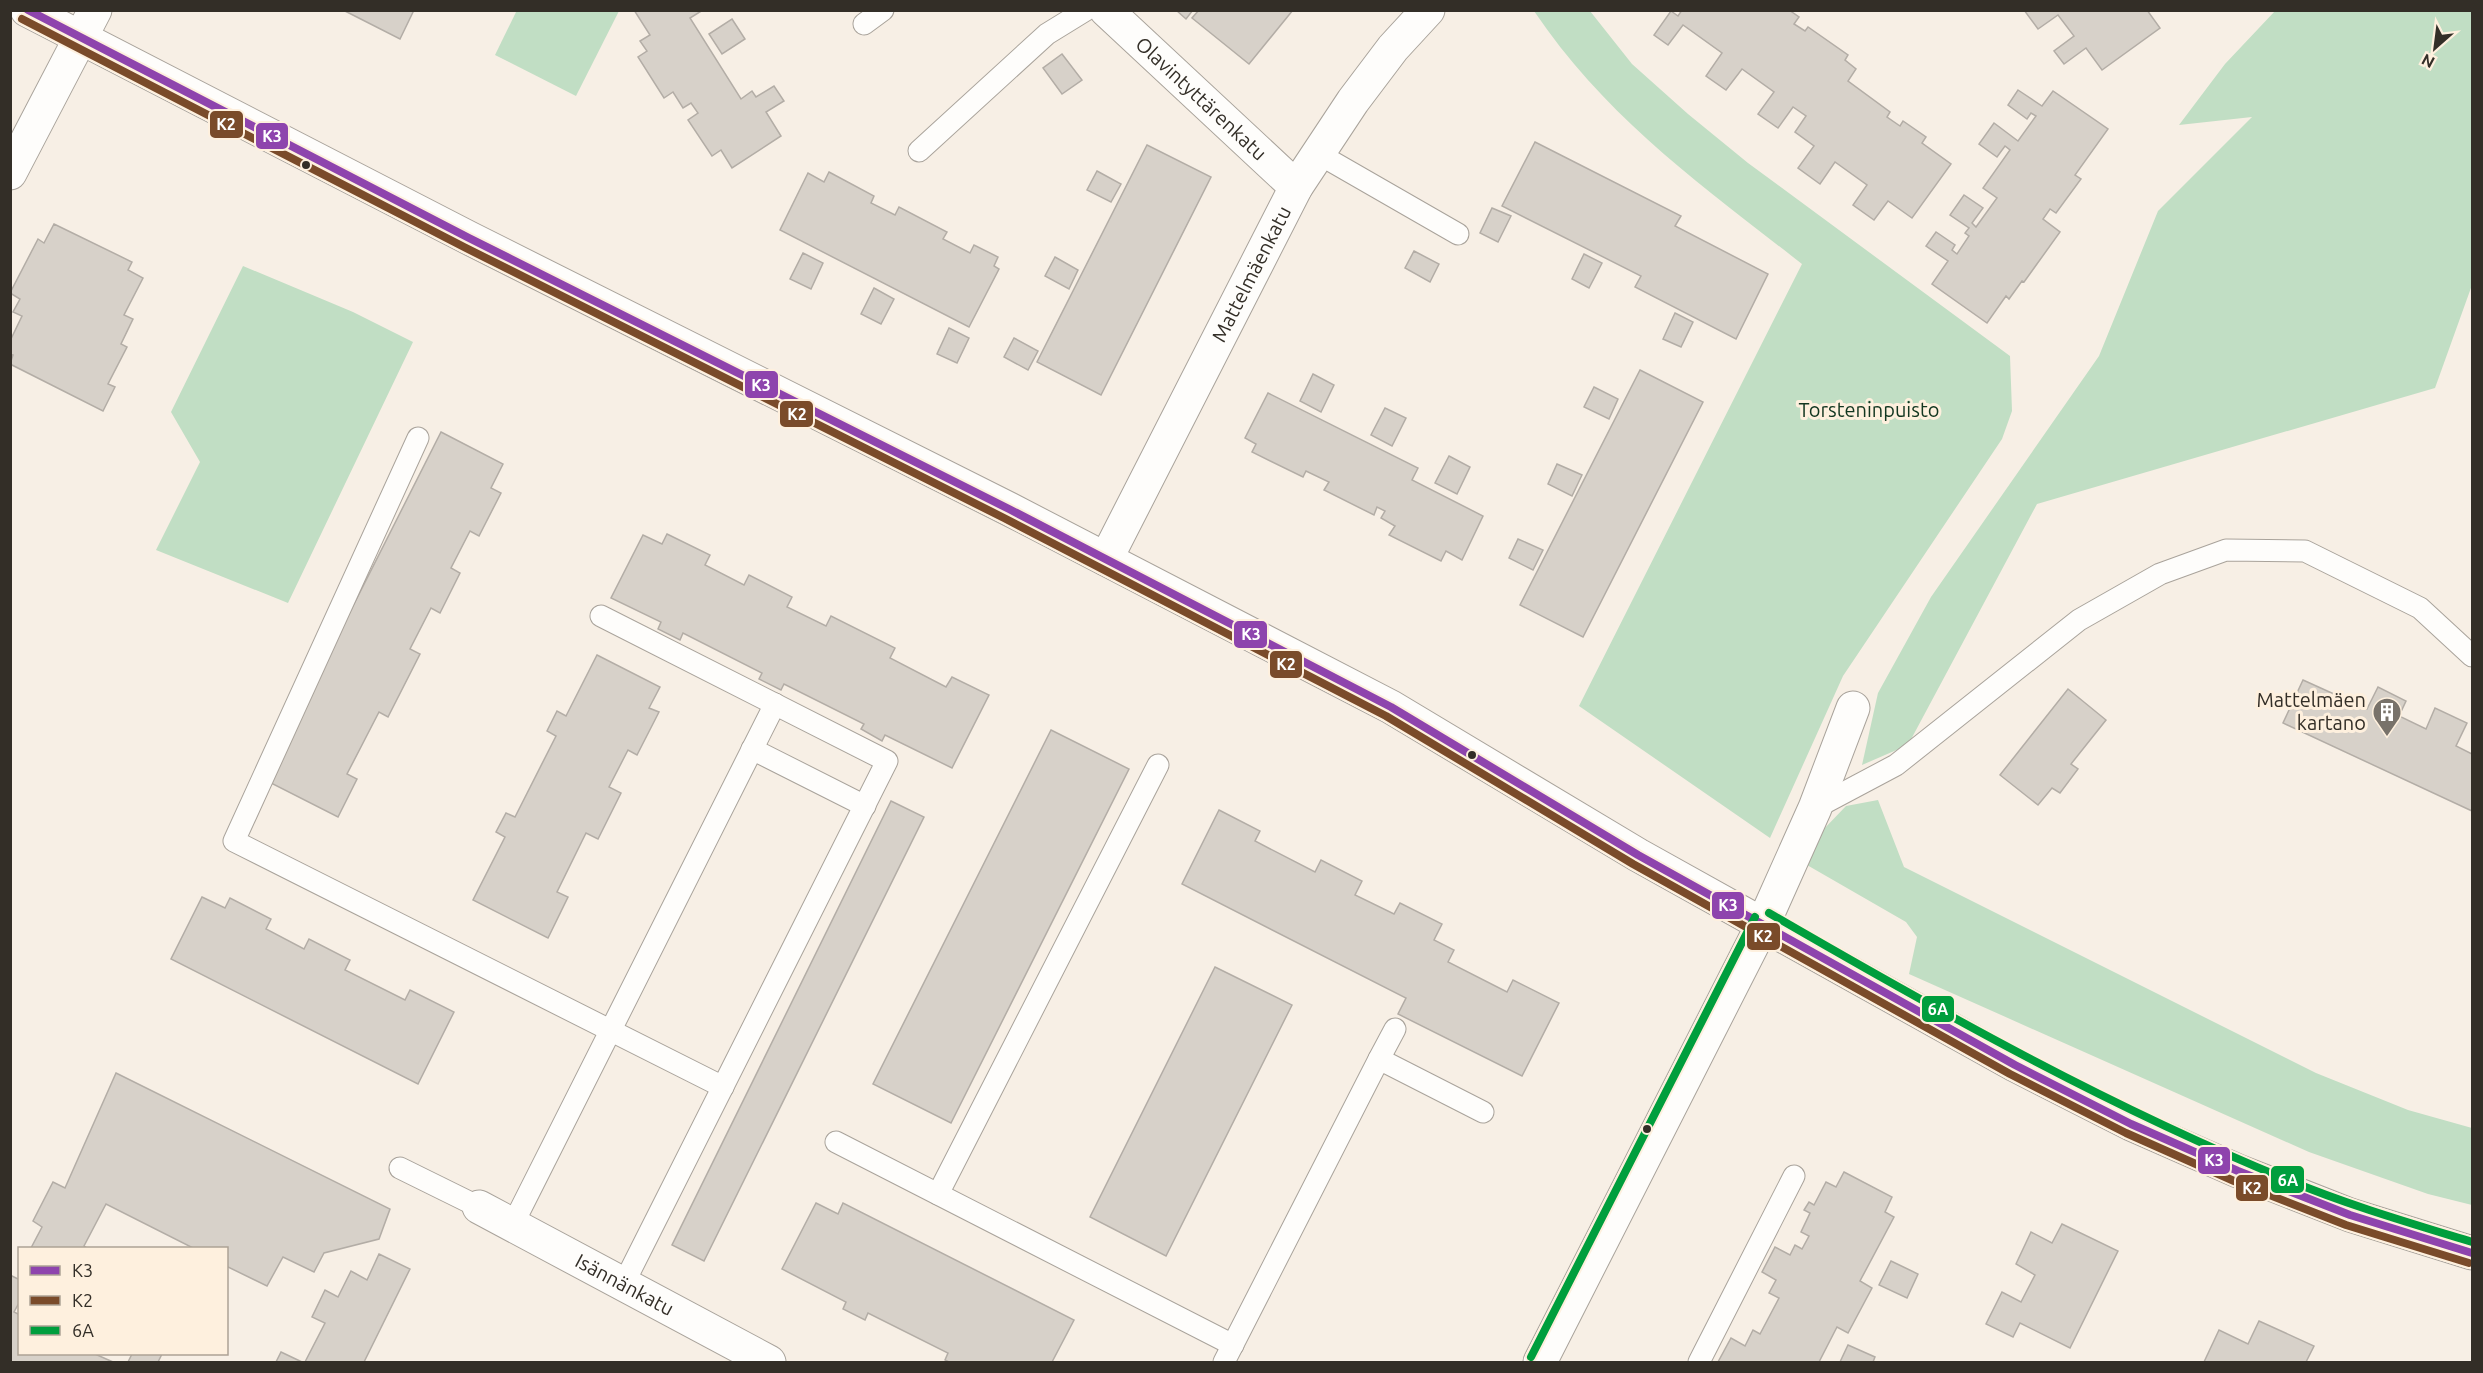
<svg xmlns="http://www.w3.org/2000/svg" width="2483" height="1373" font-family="Ubuntu,sans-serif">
  <rect width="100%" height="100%" fill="#f7efe5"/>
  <g fill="#c1dec4">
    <path d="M517,10L619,11L576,96L495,55Z"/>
    <path d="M1534,11H1590L1632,64L1688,114L1748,163L2010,356L2012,411L2002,439L1843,676L1770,838L1579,706L1802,264C1701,185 1607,119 1534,11Z"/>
    <path d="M2275,11H2472V285L2435,388L2037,504L1908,745L1862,765L1878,693L1931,597L2099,356L2158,211L2252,117L2179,125L2225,64Z"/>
    <path d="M243,266L353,312L413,342L288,603L156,550L200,462L171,412Z"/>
    <path d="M1878,800L1904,867L2316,1073L2408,1110L2472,1128V1205L2428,1194L2309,1152L1909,974L1917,937L1906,922L1807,865L1821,832L1846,806Z"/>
  </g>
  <g fill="#d7d1c9" stroke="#b3ada6" stroke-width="1.5">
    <path d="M343,10H414L400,39Z"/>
    <path d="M634,10H703L690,18L741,99L752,91L756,97L774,86L784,101L766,112L781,136L732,168L721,150L712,156L688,120L698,113L691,103L683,108L673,92L664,98L638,57L647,51L640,41L650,35Z"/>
    <path d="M1176,10H1193L1186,19Z"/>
    <path d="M1199,10H1293L1249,64L1192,18Z"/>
    <path d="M1682,10H1789L1799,17L1794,24L1805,31L1808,27L1848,55L1845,60L1856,69L1848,81L1890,112L1887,117L1900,126L1903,121L1926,137L1922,143L1951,164L1912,218L1888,201L1874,220L1853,205L1867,185L1835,162L1820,184L1798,168L1814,146L1795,132L1806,116L1793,107L1778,128L1758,114L1774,92L1742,69L1726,90L1706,76L1722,53L1683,25L1668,45L1654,35L1671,11L1678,16Z"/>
    <path d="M2024,10H2147L2160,28L2102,70L2086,48L2064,64L2054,51L2074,36L2058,15L2038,29Z"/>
    <path d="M732,19L745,39L722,54L709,34Z"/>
    <path d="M1062,54L1082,80L1062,94L1043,68Z"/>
    <path d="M2018,90L2042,106L2053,91L2108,129L2075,175L2081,179L2056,213L2050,209L2043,219L2060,232L2024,282L2022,281L2009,299L2006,296L1987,323L1932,284L1948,261L1926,246L1936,232L1955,245L1952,250L1957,254L1969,236L1965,233L1969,228L1950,215L1964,195L1983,208L1972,223L1976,227L1997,198L1983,188L2010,150L2005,146L1997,157L1979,144L1994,123L2018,141L2036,116L2031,113L2027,119L2008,105Z"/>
    <path d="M1535,142L1681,216L1675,226L1768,274L1736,339L1635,287L1641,276L1502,206Z"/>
    <path d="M1147,145L1211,177L1101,395L1037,362Z"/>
    <path d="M1097,171L1121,184L1111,202L1087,190Z"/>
    <path d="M829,172L874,196L871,203L895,215L899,207L947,232L943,239L970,253L974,245L998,257L994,266L999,269L969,327L780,230L808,173L824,182Z"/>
    <path d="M1492,208L1511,216L1498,242L1480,233Z"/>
    <path d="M54,224L132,262L128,270L143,278L124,315L133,319L121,344L127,347L108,384L115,387L103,411L10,364L13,355L10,354V341L22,316L13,312L20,299L10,293L38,239L44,243Z"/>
    <path d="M1414,251L1439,264L1430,282L1405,268Z"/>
    <path d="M803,253L823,263L811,289L790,279Z"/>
    <path d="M1584,254L1602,263L1589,288L1572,279Z"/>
    <path d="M1055,257L1078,270L1069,289L1045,276Z"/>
    <path d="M874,288L894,299L881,324L861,314Z"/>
    <path d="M1675,313L1693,322L1681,347L1663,339Z"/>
    <path d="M949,328L969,338L957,363L937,354Z"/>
    <path d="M1014,338L1038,351L1028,370L1004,357Z"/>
    <path d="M1640,370L1703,402L1583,637L1520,605Z"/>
    <path d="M1313,374L1334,385L1321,412L1300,401Z"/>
    <path d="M1594,387L1618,399L1609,419L1584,407Z"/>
    <path d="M1268,393L1418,468L1412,480L1483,516L1462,560L1446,551L1441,561L1389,535L1395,526L1381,518L1385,511L1377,507L1374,515L1324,490L1329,482L1306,471L1303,477L1252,452L1256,444L1245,438Z"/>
    <path d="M1385,408L1406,418L1392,446L1371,435Z"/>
    <path d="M441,432L503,464L491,488L501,493L479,536L470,531L451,568L460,573L440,613L431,608L410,649L420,654L388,717L379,712L347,774L357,779L338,817L265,780Z"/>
    <path d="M1449,456L1470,467L1457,494L1435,483Z"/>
    <path d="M1557,464L1582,475L1572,496L1548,484Z"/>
    <path d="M667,534L710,555L705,565L744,585L749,575L792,597L787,607L826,626L831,616L895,648L890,658L946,687L952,677L989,695L952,768L885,735L882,741L861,729L864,724L784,684L781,690L759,679L762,673L683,633L680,640L658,629L661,622L611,598L643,535L662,544Z"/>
    <path d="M1518,539L1543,550L1533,570L1509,558Z"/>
    <path d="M597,655L660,687L649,708L659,712L637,755L628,750L609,787L621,793L598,839L586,833L557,892L568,897L548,938L473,900L505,837L496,832L506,813L515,817L556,736L547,731L557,711L566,716Z"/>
    <path d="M2303,680L2367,709L2378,687L2406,701L2399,716L2426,729L2435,708L2467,723L2456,746L2472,754V811L2283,723Z"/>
    <path d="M2068,689L2106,720L2071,764L2078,769L2060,793L2052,788L2038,805L2000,775Z"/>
    <path d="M1051,730L1129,769L951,1123L873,1084Z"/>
    <path d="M891,801L924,817L704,1261L672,1245Z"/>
    <path d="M1219,810L1260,831L1255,841L1315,872L1321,860L1362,881L1355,895L1394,914L1400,903L1442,924L1434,940L1454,950L1448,962L1507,992L1513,980L1559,1003L1522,1076L1398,1014L1406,998L1182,884Z"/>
    <path d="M202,897L225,908L230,898L271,919L266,929L304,949L309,939L350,960L345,970L405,1000L410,990L454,1012L418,1084L171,959Z"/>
    <path d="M1215,967L1292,1005L1166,1256L1090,1217Z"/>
    <path d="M116,1073L390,1209L379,1239L324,1253L314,1272L283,1257L267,1286L226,1266V1248H193L106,1204L84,1246L87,1248H31L42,1227L33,1221L53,1182L65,1188Z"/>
    <path d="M1844,1172L1892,1197L1885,1212L1894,1217L1860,1281L1872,1288L1848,1333L1837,1327L1819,1362H1718L1731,1338L1745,1346L1753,1330L1760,1334L1779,1298L1769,1293L1776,1280L1762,1272L1775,1247L1790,1255L1795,1245L1802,1249L1809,1236L1801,1232L1810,1213L1804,1210L1809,1202L1814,1205L1826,1182L1836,1187Z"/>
    <path d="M816,1203L838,1214L843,1203L1074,1320L1052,1362H949L945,1360L948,1353L868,1313L865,1320L843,1309L846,1302L782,1269Z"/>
    <path d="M2062,1224L2118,1251L2070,1348L2020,1323L2013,1337L1986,1324L2002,1292L2021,1302L2035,1275L2016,1264L2031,1232L2052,1243Z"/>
    <path d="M379,1254L410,1269L364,1362H305L325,1323L312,1317L325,1290L338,1297L351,1271L367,1280Z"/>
    <path d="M1891,1261L1918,1274L1907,1298L1879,1285Z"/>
    <path d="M10,1275L20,1280V1301L14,1312L20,1315V1354H95L113,1362H10Z"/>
    <path d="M2259,1321L2314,1346L2306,1362H2204L2219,1330L2248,1344Z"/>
    <path d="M1848,1345L1875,1357L1873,1362H1840Z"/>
    <path d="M281,1352L302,1362H276Z"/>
    <path d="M132,1354H162L158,1362H128Z"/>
  </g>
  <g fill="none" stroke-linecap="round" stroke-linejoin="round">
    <g stroke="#a9a39b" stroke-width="23">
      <g id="lane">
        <path d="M864,24L883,10"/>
        <path d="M919,151L1047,34L1086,10"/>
        <path d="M1317,153L1458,234"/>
        <path d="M418,438L234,841L723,1087"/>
        <path d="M601,616L887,761L623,1285"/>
        <path d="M752,749L865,806"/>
        <path d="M1815,808L1896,765L2079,620L2160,574L2226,550L2305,551L2420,608L2472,656"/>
        <path d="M1379,1059L1395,1029"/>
        <path d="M836,1142L1233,1345"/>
        <path d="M400,1168L479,1207"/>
        <path d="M938,1194L1158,765"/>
        <path d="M512,1226L775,704"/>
        <path d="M1224,1362L1379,1059L1483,1112"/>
        <path d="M1699,1362L1794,1176"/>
      </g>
    </g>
    <g stroke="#a9a39b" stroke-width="35">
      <g id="street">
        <path id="s1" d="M1106,10L1296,187"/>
        <path d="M10,173L95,10"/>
        <path id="s2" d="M1106,559L1296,187L1353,101L1393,48L1428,10"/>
        <path d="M1764,922L1815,808L1853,708"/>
        <path id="s3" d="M479,1207L769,1362"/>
      </g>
    </g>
    <g stroke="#a9a39b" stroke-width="35">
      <g id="secondary">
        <path d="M27,10L469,238L1009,509L1391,707L1638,855L2015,1065L2131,1124L2238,1171L2350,1215L2472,1253"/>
        <path d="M1540,1362L1764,922"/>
      </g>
    </g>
    <use href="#lane" stroke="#fefdfb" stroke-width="21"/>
    <use href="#street" stroke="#fefdfb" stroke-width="33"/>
    <use href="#secondary" stroke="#fefdfb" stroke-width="33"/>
    <g stroke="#fef0de" stroke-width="12">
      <path id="bus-1" d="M28,10L469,238L1009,509L1391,707L1638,855L2015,1065L2131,1124L2238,1171L2350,1215L2472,1253"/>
    </g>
    <g stroke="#fef0de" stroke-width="12">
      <path id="bus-2" d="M22,19L464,247L1004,518L1386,716L1633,864L2010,1074L2126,1133L2234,1181L2346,1225L2469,1263"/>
    </g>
    <g stroke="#fef0de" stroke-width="12">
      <g id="bus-3">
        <path d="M1769,913C1938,1011 2107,1106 2288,1180C2348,1205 2410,1223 2472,1242"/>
        <path d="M1531,1357L1755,917"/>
      </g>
    </g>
    <use href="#bus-1" stroke="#8e44ad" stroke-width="8"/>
    <use href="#bus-2" stroke="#7a4b2a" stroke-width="8"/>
    <use href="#bus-3" stroke="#009e3d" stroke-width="8"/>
  </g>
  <defs>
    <g id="building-pin" transform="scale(1.5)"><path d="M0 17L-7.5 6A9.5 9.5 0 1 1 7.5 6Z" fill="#78726a" stroke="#fef0de"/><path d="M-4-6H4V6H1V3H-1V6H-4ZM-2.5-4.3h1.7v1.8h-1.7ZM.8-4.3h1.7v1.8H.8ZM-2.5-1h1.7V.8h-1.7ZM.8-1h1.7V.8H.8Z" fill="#fff"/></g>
  </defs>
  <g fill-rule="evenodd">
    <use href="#building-pin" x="2387" y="712"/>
  </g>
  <g fill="#332e27" stroke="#fef0de" stroke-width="2">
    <circle cx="306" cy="165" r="5"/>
    <circle cx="1472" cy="755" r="5"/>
    <circle cx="1647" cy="1129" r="5"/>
  </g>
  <g text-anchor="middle" stroke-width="6" stroke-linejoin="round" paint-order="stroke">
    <g font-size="20" fill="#332e27" stroke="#fef0de">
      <text dy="7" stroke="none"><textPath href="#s1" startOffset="130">Olavintyttärenkatu</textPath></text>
      <text dy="7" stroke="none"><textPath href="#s2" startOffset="320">Mattelmäenkatu</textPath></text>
      <text dy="7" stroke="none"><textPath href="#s3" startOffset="165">Isännänkatu</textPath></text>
    </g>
    <g font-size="20" fill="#123620" stroke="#fef0de">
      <text x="1869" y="417">Torsteninpuisto</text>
    </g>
    <g font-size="20" fill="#332e27" stroke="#fef0de" text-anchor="end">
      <text x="2366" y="707">Mattelmäen<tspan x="2366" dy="23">kartano</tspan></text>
    </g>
  </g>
  <g stroke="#fef0de" stroke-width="2">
    <rect x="209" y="110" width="35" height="29" rx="6" fill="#7a4b2a"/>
    <rect x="255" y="122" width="34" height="28" rx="6" fill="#8e44ad"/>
    <rect x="744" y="370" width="35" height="29" rx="6" fill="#8e44ad"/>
    <rect x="779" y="400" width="35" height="28" rx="6" fill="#7a4b2a"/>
    <rect x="1233" y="620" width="35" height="29" rx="6" fill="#8e44ad"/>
    <rect x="1269" y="650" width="34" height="29" rx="6" fill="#7a4b2a"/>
    <rect x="1711" y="891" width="34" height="29" rx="6" fill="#8e44ad"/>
    <rect x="1746" y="922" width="35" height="29" rx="6" fill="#7a4b2a"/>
    <rect x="1921" y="995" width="34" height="28" rx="6" fill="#009e3d"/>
    <rect x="2197" y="1146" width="34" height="29" rx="6" fill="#8e44ad"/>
    <rect x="2270" y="1165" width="35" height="29" rx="6" fill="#009e3d"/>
    <rect x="2235" y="1174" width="34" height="28" rx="6" fill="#7a4b2a"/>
  </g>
  <g font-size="16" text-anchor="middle" font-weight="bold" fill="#fff">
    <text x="226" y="130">K2</text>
    <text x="272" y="142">K3</text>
    <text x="761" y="391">K3</text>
    <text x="797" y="420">K2</text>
    <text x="1251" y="640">K3</text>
    <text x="1286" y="670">K2</text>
    <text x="1728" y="911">K3</text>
    <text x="1763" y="942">K2</text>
    <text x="1938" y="1015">6A</text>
    <text x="2214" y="1166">K3</text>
    <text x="2288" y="1186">6A</text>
    <text x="2252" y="1194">K2</text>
  </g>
  <rect width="2483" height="1373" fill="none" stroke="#332e27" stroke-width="24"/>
  <rect x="18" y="1247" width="210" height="108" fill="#fef0de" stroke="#ada295" stroke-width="1.5"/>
  <rect x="30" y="1266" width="30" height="9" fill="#8e44ad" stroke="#ada295" stroke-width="1.5"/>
  <text x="72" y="1277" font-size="18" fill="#332e27">K3</text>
  <rect x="30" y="1296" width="30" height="9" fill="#7a4b2a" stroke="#ada295" stroke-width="1.5"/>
  <text x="72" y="1307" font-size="18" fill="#332e27">K2</text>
  <rect x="30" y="1326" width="30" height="9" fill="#009e3d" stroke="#ada295" stroke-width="1.5"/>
  <text x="72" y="1337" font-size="18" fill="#332e27">6A</text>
  <g transform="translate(2435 48) rotate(208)" stroke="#fef0de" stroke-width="4.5" paint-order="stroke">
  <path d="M0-4.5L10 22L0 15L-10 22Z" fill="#332e27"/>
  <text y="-9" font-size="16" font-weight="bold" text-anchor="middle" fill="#332e27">N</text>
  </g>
</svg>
